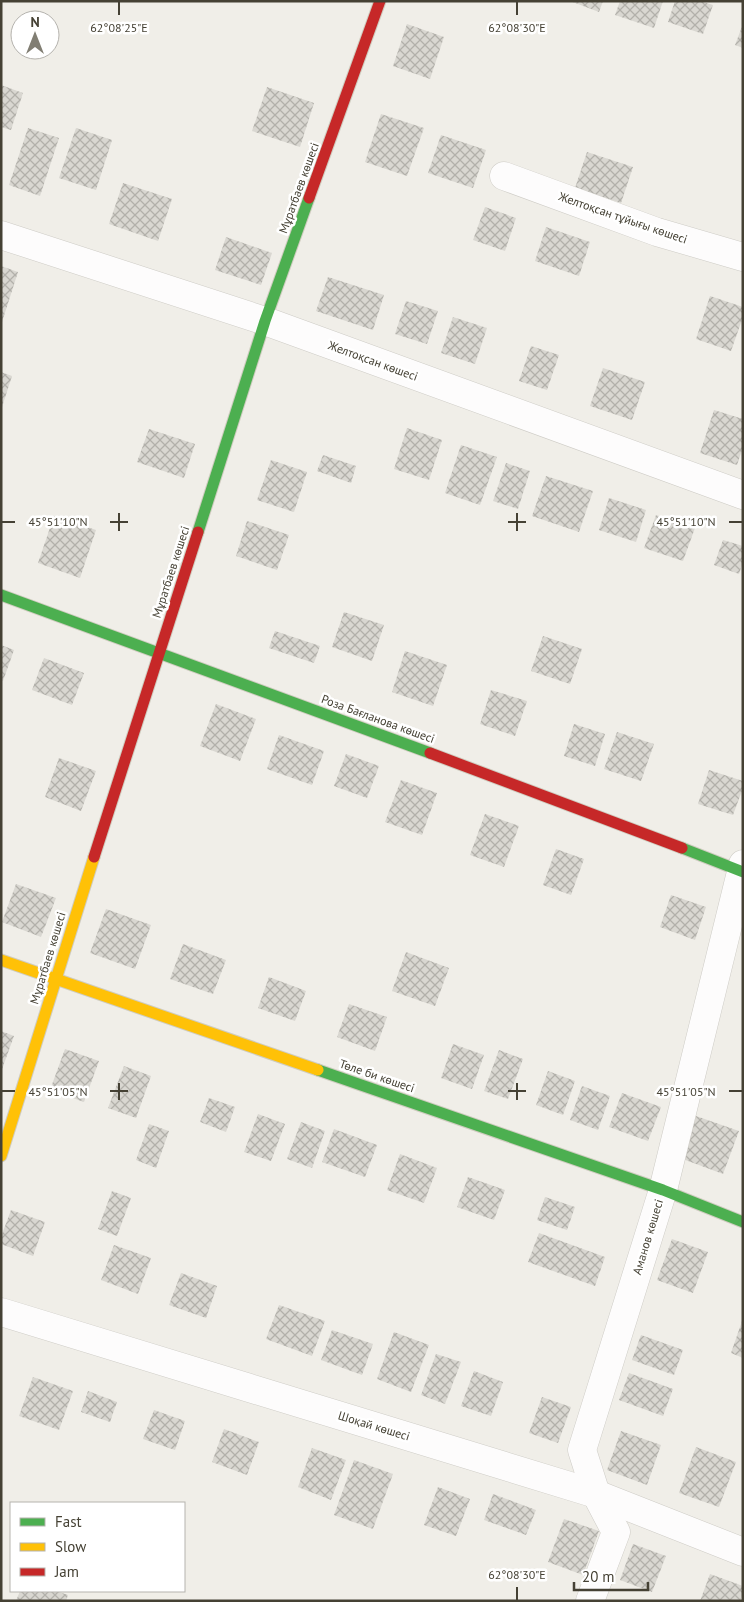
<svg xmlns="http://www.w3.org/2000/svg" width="744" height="1602" font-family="'PT Sans',sans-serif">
  <defs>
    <pattern id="building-cross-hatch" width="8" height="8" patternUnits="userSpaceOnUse" patternTransform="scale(1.25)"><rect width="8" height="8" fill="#d9d7d1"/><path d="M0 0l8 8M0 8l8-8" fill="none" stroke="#b2b0aa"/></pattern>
  </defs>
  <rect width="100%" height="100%" fill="#f0eee8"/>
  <g fill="url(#building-cross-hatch)">
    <path d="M570,1H603L599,12Z"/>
    <path d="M620,1H663L654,28L615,15Z"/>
    <path d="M675,1H700L713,5L703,34L668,22Z"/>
    <path d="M407,24L444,37L430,79L393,66Z"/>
    <path d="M743,24V48L735,45Z"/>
    <path d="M1,85L23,93L11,130L1,127Z"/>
    <path d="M267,87L314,103L300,147L252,131Z"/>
    <path d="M381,114L424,128L407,176L365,162Z"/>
    <path d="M28,128L59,138L40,196L9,185Z"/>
    <path d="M76,128L112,140L96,190L59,178Z"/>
    <path d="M441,135L486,150L473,188L428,173Z"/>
    <path d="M587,152L633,167L621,203L575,188Z"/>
    <path d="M123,183L172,199L158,241L109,224Z"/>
    <path d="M485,207L516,218L505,251L473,240Z"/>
    <path d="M546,227L590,242L579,276L535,261Z"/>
    <path d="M226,237L272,253L261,285L215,270Z"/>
    <path d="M1,266L18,272L2,322H1Z"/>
    <path d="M328,277L384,295L373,330L316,311Z"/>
    <path d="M710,296L743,307V317L731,351L696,339Z"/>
    <path d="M406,301L438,311L427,344L395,334Z"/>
    <path d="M453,317L487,328L475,364L441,353Z"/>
    <path d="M531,346L559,355L547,390L519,381Z"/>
    <path d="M603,368L645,382L632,420L590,406Z"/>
    <path d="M1,372L12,376L2,407L1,406Z"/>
    <path d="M714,410L743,419V447L737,465L700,453Z"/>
    <path d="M407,428L442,440L429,480L394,469Z"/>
    <path d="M149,429L195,444L184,478L137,462Z"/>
    <path d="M461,445L497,457L480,505L445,493Z"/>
    <path d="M323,455L356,466L351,483L317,471Z"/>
    <path d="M271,460L307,472L294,512L257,500Z"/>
    <path d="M506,463L530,471L518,509L493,501Z"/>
    <path d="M546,476L593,491L579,532L532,516Z"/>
    <path d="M609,498L646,510L636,542L599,530Z"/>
    <path d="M656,515L695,528L683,561L644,548Z"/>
    <path d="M54,516L96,530L80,578L38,563Z"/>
    <path d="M247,521L289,535L277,570L236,556Z"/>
    <path d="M723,540L743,546V562L739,574L714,565Z"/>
    <path d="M344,612L384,625L372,661L332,647Z"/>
    <path d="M275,631L320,646L314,663L269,648Z"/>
    <path d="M543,636L582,649L570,684L531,671Z"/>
    <path d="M1,645L14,650L3,681L1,680Z"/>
    <path d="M405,651L447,665L433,706L392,692Z"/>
    <path d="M44,658L84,673L72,705L32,690Z"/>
    <path d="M491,690L527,701L515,736L480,724Z"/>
    <path d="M216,704L256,719L240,761L200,746Z"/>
    <path d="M574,724L605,734L595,766L564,756Z"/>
    <path d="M617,732L654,744L641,781L604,769Z"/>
    <path d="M279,735L324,751L312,785L267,769Z"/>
    <path d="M346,754L379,766L367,798L334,786Z"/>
    <path d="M59,758L96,771L81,811L45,797Z"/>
    <path d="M709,770L743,781V788L733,815L698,804Z"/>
    <path d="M401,780L437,793L422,835L385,822Z"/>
    <path d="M485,814L519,826L504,867L470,855Z"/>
    <path d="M556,849L584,859L571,895L543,885Z"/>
    <path d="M16,884L56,898L41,937L2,922Z"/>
    <path d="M671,895L706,907L695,940L660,927Z"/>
    <path d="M106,909L151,925L135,969L90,953Z"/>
    <path d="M183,944L226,960L213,994L170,979Z"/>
    <path d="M406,952L449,968L435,1006L392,991Z"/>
    <path d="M269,977L306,991L295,1021L258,1008Z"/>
    <path d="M349,1004L387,1017L375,1051L337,1037Z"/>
    <path d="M1,1031L14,1036L1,1072Z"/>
    <path d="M453,1044L484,1055L472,1089L441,1078Z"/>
    <path d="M65,1049L99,1061L84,1102L50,1090Z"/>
    <path d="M499,1050L523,1059L508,1099L484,1091Z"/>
    <path d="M124,1066L151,1076L136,1118L108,1108Z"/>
    <path d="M548,1071L575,1081L563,1115L536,1105Z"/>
    <path d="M582,1086L610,1096L598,1130L570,1120Z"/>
    <path d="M622,1093L661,1107L648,1141L609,1127Z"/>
    <path d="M209,1098L235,1107L226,1132L200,1122Z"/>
    <path d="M258,1114L285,1124L271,1161L244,1152Z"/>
    <path d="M696,1116L739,1131L723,1174L680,1158Z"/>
    <path d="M301,1122L325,1131L312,1168L287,1159Z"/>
    <path d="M149,1124L169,1131L156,1168L136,1160Z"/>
    <path d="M334,1129L377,1145L365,1177L322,1162Z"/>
    <path d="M400,1154L437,1168L424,1203L387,1190Z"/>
    <path d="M468,1177L505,1190L494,1220L457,1207Z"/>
    <path d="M112,1191L131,1198L117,1236L98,1229Z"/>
    <path d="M545,1197L575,1207L567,1230L537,1220Z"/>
    <path d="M11,1210L45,1222L33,1256L1,1244V1237Z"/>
    <path d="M539,1233L605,1257L595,1286L528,1262Z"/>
    <path d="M672,1239L708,1252L693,1293L657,1280Z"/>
    <path d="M114,1245L151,1258L138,1294L101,1280Z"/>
    <path d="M181,1273L217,1286L206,1318L169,1305Z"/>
    <path d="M279,1305L325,1321L312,1356L266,1339Z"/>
    <path d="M742,1321H743V1358L731,1353Z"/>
    <path d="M332,1330L373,1344L362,1375L321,1360Z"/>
    <path d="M394,1332L429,1345L411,1392L377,1379Z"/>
    <path d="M641,1335L683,1350L674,1375L632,1360Z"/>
    <path d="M436,1354L461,1362L445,1404L421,1395Z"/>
    <path d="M474,1371L503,1382L491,1416L461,1406Z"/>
    <path d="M629,1373L673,1389L663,1416L619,1400Z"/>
    <path d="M33,1377L73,1391L59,1430L19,1416Z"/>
    <path d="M88,1391L117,1402L110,1422L81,1412Z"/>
    <path d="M542,1397L571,1407L558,1443L529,1433Z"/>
    <path d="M154,1410L185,1421L175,1450L143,1439Z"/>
    <path d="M224,1429L259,1442L247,1475L212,1462Z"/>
    <path d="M621,1431L661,1445L647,1485L607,1470Z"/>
    <path d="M696,1447L736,1462L719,1507L679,1493Z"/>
    <path d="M312,1448L346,1460L331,1500L298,1487Z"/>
    <path d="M354,1460L393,1474L373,1529L334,1515Z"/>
    <path d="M438,1487L470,1499L456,1536L424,1525Z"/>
    <path d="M493,1494L536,1510L526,1535L484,1520Z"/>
    <path d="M564,1519L599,1531L583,1575L548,1562Z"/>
    <path d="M633,1544L666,1556L652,1592L620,1580Z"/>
    <path d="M710,1574L743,1586V1593L740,1601H700Z"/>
    <path d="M20,1591H56L68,1595L66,1601H16Z"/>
  </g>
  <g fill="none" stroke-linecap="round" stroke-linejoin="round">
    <g stroke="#ceccc6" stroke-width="29">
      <g id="street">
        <path d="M504,176L657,232L743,257"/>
        <path d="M1,235L265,321L743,495"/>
        <path d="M1,1312L596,1494L743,1552"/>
        <path d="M590,1601L616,1532L596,1494L582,1450L663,1190L743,864"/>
      </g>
    </g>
    <g stroke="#cfccbf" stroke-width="13">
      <g id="fast">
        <path d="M198,532L265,321L309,198"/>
        <path d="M1,595L430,753"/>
        <path d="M682,848L743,872"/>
        <path d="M318,1070L663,1190L743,1222"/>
      </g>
    </g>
    <g stroke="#cfccbf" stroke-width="13">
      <g id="slow">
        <path d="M1,960L318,1070"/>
        <path d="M1,1156L94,857"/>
      </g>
    </g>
    <g stroke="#cfccbf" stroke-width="13">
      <g id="jam">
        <path d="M309,198L380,1"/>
        <path d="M430,753L682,848"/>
        <path d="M94,857L198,532"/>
      </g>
    </g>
    <use href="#street" stroke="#fdfcfc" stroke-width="28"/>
    <use href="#fast" stroke="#4caf50" stroke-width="11"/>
    <use href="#slow" stroke="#ffc107" stroke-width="11"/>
    <use href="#jam" stroke="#c62828" stroke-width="11"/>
  </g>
  <path fill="none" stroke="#454134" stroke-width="2" d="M119,2V15M517,2V15M119,513V531M517,513V531M2,522H15M110,522H128M508,522H526M729,522H742M119,1083V1100M517,1083V1100M2,1091H15M110,1091H128M508,1091H526M729,1091H742M517,1587V1600"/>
  <g text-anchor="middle" stroke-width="5" stroke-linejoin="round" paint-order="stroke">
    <g font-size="12" fill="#454134" stroke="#fff">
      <text transform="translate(299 188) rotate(-70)" y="4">Мұратбаев көшесі</text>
      <text transform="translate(623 218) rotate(19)" y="4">Желтоқсан тұйығы көшесі</text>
      <text transform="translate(373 361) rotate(20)" y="4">Желтоқсан көшесі</text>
      <text transform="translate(171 572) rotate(-72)" y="4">Мұратбаев көшесі</text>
      <text transform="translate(378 719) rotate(20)" y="4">Роза Бағланова көшесі</text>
      <text transform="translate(48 958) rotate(-73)" y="4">Мұратбаев көшесі</text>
      <text transform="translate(377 1076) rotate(19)" y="4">Төле би көшесі</text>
      <text transform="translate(648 1237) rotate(-73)" y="4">Аманов көшесі</text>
      <text transform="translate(374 1426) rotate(17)" y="4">Шоқай көшесі</text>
    </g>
  </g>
  <g font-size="12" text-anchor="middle" fill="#454134" stroke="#fff" stroke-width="5" stroke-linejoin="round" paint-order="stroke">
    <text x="119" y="32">62°08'25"E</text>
    <text x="517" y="32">62°08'30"E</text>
    <text x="58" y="526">45°51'10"N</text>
    <text x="686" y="526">45°51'10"N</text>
    <text x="58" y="1096">45°51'05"N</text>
    <text x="686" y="1096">45°51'05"N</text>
    <text x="517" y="1579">62°08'30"E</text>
  </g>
  <rect width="744" height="1602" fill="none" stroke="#454134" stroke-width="5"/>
  <rect x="10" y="1502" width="175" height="90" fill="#ffffff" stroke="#b5b3ae"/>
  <rect x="20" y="1518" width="25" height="8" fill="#4caf50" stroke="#b5b3ae"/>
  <text x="55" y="1527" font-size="15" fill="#454134">Fast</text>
  <rect x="20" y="1543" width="25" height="8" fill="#ffc107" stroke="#b5b3ae"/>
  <text x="55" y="1552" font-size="15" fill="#454134">Slow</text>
  <rect x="20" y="1568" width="25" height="8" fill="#c62828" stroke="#b5b3ae"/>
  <text x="55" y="1577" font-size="15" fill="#454134">Jam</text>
  <g transform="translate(35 35)"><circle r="24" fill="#ffffff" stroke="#b5b3ae"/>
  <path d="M0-4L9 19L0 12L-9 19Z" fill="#817e73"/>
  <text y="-8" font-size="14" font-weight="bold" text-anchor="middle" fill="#454134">N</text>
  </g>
  <path d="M574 1582v8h74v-8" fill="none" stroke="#454134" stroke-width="2.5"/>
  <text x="582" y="1582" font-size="15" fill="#454134" stroke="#ffffff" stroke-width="4" paint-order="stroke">20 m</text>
</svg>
